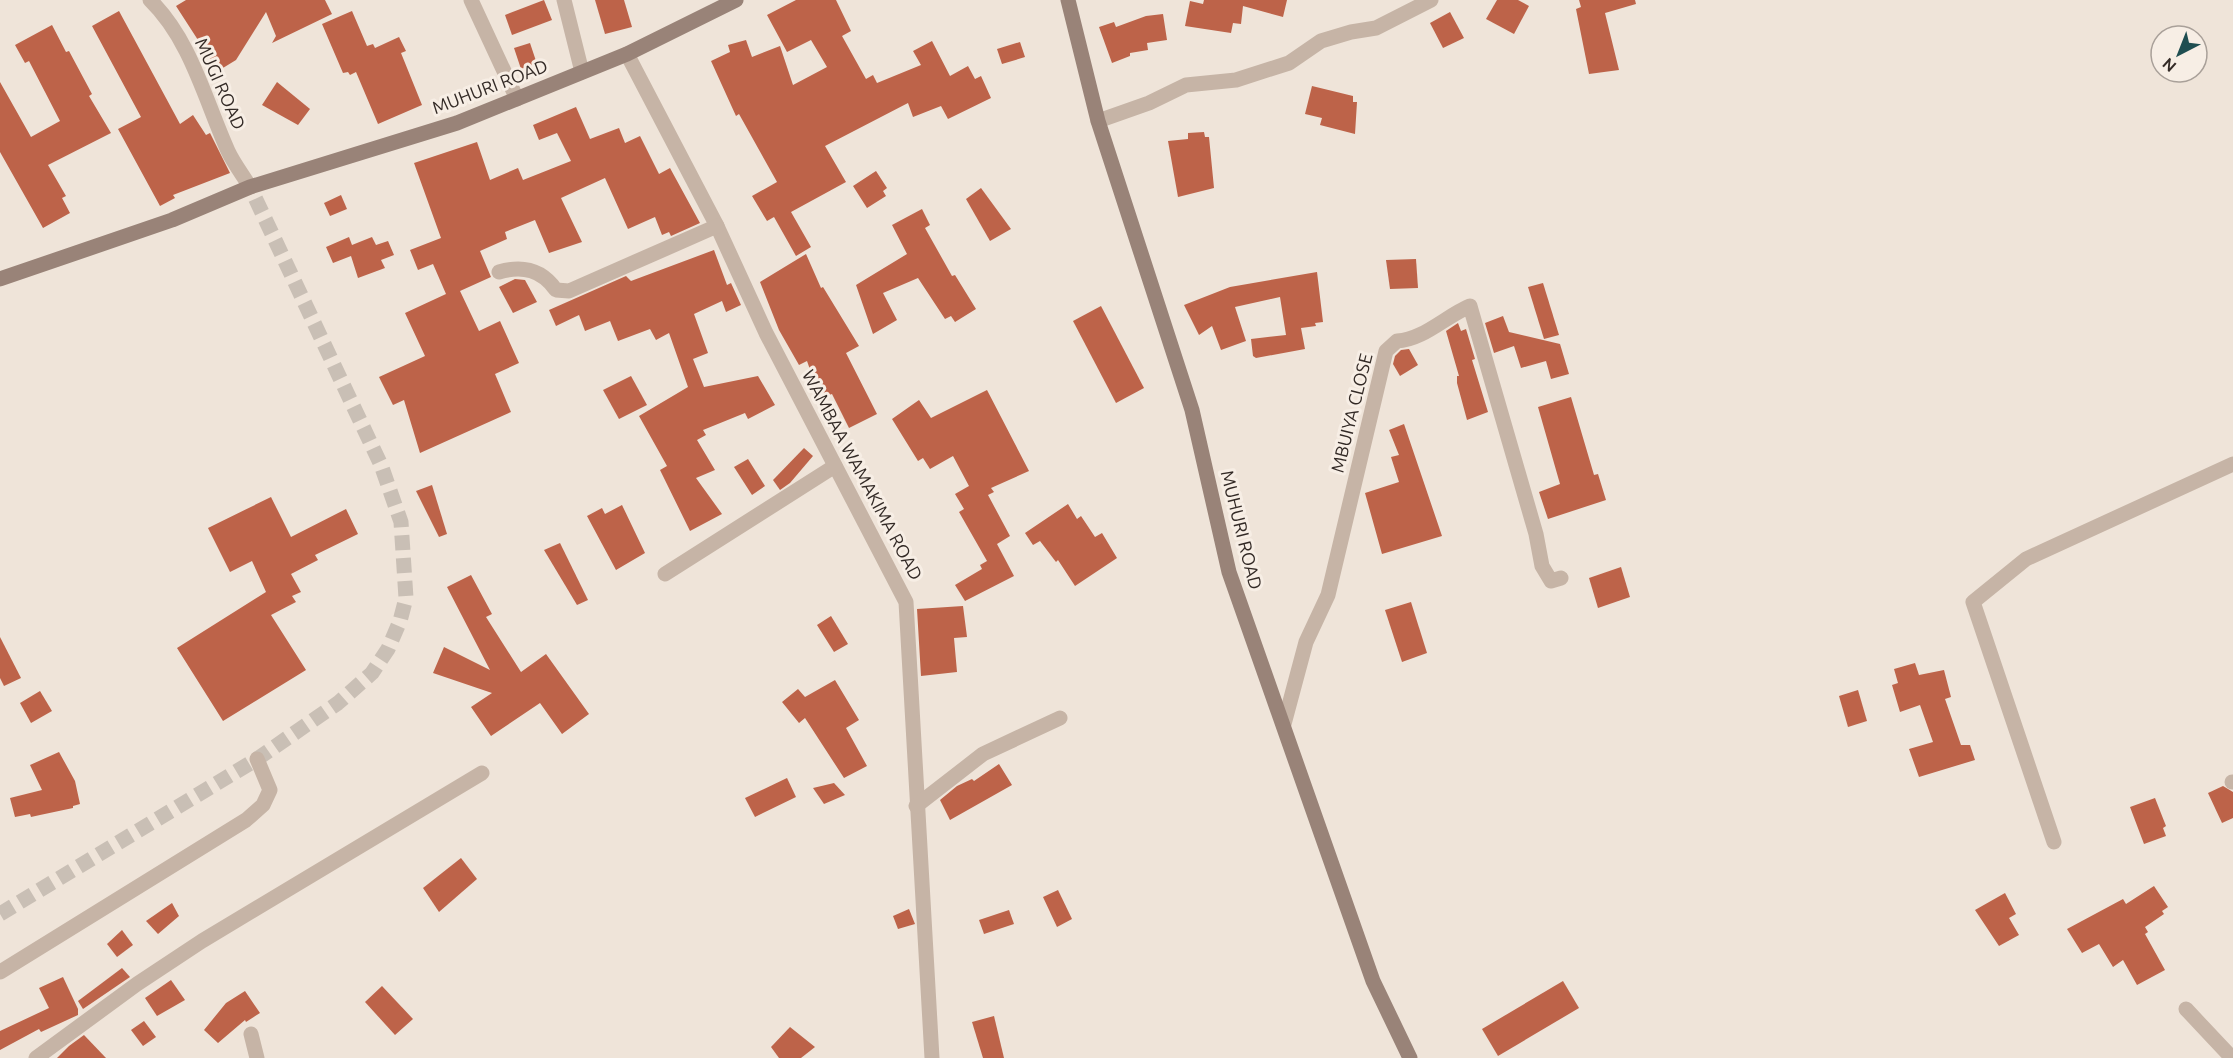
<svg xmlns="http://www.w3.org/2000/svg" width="2233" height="1058" font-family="Ubuntu,sans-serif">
  <rect width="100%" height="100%" fill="#efe4d9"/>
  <g fill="#bd6349">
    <path d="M186,0H325L332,14L272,43L276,36L266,12L236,60L218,71L176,6Z"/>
    <path d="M544,0L552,20L512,35L505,15Z"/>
    <path d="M595,0H624L632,27L605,34Z"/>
    <path d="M796,0H836L851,31L842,36L866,79L873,75L877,83L921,65L913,51L932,41L950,76L968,66L975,79L981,76L991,98L948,119L941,106L913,117L908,103L825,146L846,182L791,212L811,247L796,256L774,217L767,221L752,196L777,182L739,114L736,116L711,61L730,52L728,45L746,40L752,57L780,46L793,85L827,67L811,40L787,52L767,15Z"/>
    <path d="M1204,0H1287L1283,17L1243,6L1241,24L1233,23L1231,33L1185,26L1190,1L1203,4Z"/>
    <path d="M1497,0H1518L1529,6L1514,34L1486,19Z"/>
    <path d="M1579,0H1635L1636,4L1605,13L1619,70L1589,74L1576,9L1581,7Z"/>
    <path d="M119,11L180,124L193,115L206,135L210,133L230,173L173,195L175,198L160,206L118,129L141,117L92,26Z"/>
    <path d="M352,11L367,46L373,44L375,48L399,37L406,51L401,53L422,105L378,124L356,72L350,75L348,72L343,73L322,24Z"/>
    <path d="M1450,12L1464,38L1443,48L1430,23Z"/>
    <path d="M1163,14L1167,40L1147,43L1148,50L1130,53V56L1112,63L1099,27L1114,22L1116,27L1146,16Z"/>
    <path d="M52,25L66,52L69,51L92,94L89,96L111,133L48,165L66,196L62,198L70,213L43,228L0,152V82L31,137L60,121L29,61L25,63L15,45Z"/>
    <path d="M1020,42L1025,57L1002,64L997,49Z"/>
    <path d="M530,43L537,64L521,69L514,48Z"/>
    <path d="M277,82L310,109L298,125L262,105Z"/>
    <path d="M1312,86L1353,96V102H1357L1355,134L1320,125L1322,118L1305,114Z"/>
    <path d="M576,107L590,139L619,128L625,143L640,136L659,174L670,168L700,223L671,236L669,232L662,235L655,217L628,229L605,178L561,198L582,242L549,253L535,220L505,232L507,239L480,251L491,277L460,291L479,331L500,321L519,363L495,374L511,412L420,453L404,400L393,405L379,377L425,356L405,313L446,294L433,264L418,270L410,250L441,238L414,163L477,142L490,180L518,168L523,180L571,161L557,133L539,140L533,125Z"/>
    <path d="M1204,132L1205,137H1209L1214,188L1178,197L1168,141L1188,139V133Z"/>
    <path d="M876,171L887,188L883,191L886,196L867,208L853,186Z"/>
    <path d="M981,188L1011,229L990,241L966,199Z"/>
    <path d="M341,195L347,209L330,216L324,203Z"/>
    <path d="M922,209L930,225L925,228L952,276L955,275L976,309L955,322L951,316L945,319L918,278L883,293L897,320L873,334L856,285L907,254L892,225Z"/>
    <path d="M349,237L352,245L372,237L376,245L388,241L394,255L381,260L385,268L358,278L351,256L333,263L326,247Z"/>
    <path d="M714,250L727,285L731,283L741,305L726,312L722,301L694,314L708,353L693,359L704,387L758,376L775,405L748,419L745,413L703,430L706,435L697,440L715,470L696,478L722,514L690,531L660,470L667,466L639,416L688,387L669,333L656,340L650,329L618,341L610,321L585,331L579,315L556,326L549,310L626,276L631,281Z"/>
    <path d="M806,254L821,288L823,287L859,346L846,353L877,414L849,428L832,394L820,398L807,361L799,365L779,330L760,282Z"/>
    <path d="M1416,259L1418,288L1390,289L1386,260Z"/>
    <path d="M1317,272L1323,322L1315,323L1316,326L1301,328L1305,349L1256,358L1253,356L1251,339L1286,335L1280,297L1235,307L1246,341L1221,350L1212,326L1199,335L1184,305L1230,287Z"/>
    <path d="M515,279L525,280L537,302L513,313L499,287Z"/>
    <path d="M1543,283L1559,335L1544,339L1528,287Z"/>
    <path d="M1101,306L1144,388L1116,403L1073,321Z"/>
    <path d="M1503,316L1509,332L1560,344L1569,374L1551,379L1546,361L1521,368L1514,346L1494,353L1485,323Z"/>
    <path d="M1458,323L1461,331L1466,329L1475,359L1472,360L1488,412L1467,420L1457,383V376H1459L1446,331Z"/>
    <path d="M1409,349L1418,365L1400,376L1393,364L1395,356L1401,350Z"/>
    <path d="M631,376L647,405L619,419L603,390Z"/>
    <path d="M987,390L1029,471L991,488L994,492L988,495L1010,536L997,544L1014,576L965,601L955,585L982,569L980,565L987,561L959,512L964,509L955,494L969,486L953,456L930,469L923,458L918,461L892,419L919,400L931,418Z"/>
    <path d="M1571,397L1594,475L1598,474L1606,500L1548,519L1539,492L1560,484L1538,407Z"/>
    <path d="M1404,424L1442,536L1382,554L1365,493L1399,482L1391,457L1399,455L1389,430Z"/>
    <path d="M804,448L813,456L790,483L780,490L773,480Z"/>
    <path d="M748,459L765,486L752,495L734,467Z"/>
    <path d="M432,485L447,534L439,537L416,491Z"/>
    <path d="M271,497L291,537L346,509L358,534L315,555L318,560L291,574L301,592L292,596L296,602L271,615L306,670L223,721L177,648L266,592L252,561L230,572L208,528Z"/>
    <path d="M1068,504L1077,519L1081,516L1095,537L1102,533L1117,558L1075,586L1058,560L1056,562L1040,541L1033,545L1025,533Z"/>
    <path d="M622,505L645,553L616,570L587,516L602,508L605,514Z"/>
    <path d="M560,543L588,600L577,605L544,550Z"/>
    <path d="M1621,567L1630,597L1598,608L1589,578Z"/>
    <path d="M471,575L492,614L486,617L521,672L546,654L589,714L562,734L540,703L491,736L471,707L492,693L433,673L444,647L490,670L447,587Z"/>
    <path d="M1411,602L1427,653L1402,662L1385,610Z"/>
    <path d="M963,606L967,637L954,638L957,672L921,676L917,609Z"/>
    <path d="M831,616L848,644L834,652L817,625Z"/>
    <path d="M0,637L21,678L4,686L0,678Z"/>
    <path d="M1915,663L1919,675L1944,670L1951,697L1945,699L1961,745H1970L1975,760L1919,777L1909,749L1933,742L1920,705L1900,712L1892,685L1898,683L1894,669Z"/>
    <path d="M835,680L859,720L846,728L867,766L844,778L805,718L799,723L782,702L798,689L805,697Z"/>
    <path d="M1858,690L1867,721L1848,727L1839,696Z"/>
    <path d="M40,691L52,711L31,723L20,703Z"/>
    <path d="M59,752L75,781L80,804L73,806V808L40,815L31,817L30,814L15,817L10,798L42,790L30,765Z"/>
    <path d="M999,764L1012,785L950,820L940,800L957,786L972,779L974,781Z"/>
    <path d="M787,778L796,797L755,817L745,798Z"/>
    <path d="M834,783L845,795L824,804L813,788Z"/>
    <path d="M2223,786L2233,792V818L2222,823L2208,793Z"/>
    <path d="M2155,798L2166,826L2163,828L2166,836L2144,844L2130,807Z"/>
    <path d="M461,858L477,879L439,912L423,888Z"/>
    <path d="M2154,886L2168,907L2162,911L2164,914L2145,927L2148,932L2145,934L2165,970L2137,985L2123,960L2113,967L2099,944L2082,953L2067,929L2123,899L2126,904Z"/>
    <path d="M1058,890L1072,919L1057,927L1043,897Z"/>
    <path d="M2005,893L2016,914L2009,918L2019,935L1999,946L1975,910Z"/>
    <path d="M172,903L179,916L158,934L146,921Z"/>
    <path d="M909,909L915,924L898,929L893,916Z"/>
    <path d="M1009,910L1014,924L984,934L979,920Z"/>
    <path d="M122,930L133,945L117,957L107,944Z"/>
    <path d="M122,968L130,977L83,1009L78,1001Z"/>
    <path d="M63,977L78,1009V1015L41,1032L39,1029L0,1050V1031L49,1008L39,988Z"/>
    <path d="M171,980L185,1000L157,1016L145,998Z"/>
    <path d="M1563,981L1579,1008L1498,1056L1482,1029Z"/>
    <path d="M382,986L413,1019L395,1035L365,1002Z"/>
    <path d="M245,991L260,1013L246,1022L245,1020L218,1043L204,1030L226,1003Z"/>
    <path d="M994,1016L1004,1058H983L972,1022Z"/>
    <path d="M144,1021L156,1037L143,1046L131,1030Z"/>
    <path d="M790,1027L815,1047L801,1058H779L771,1047Z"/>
    <path d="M84,1035L106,1058H57L69,1046Z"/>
  </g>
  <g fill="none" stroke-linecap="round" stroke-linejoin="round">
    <path stroke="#c9bfb5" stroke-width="15" stroke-dasharray="15 8" stroke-linecap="butt" d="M0,914L257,759L338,703L372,673L388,649L400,621L406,598L401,522L381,465L250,187"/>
    <g stroke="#c6b4a6" stroke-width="15">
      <path d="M150,0C191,40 205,100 228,151C234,164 243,175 250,187"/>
      <path d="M471,0L517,99"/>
      <path d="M564,0L582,72"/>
      <path d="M627,54L717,226L766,333L906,602L932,1058"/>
      <path d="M1098,121L1149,103L1186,85L1236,80L1289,63L1321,41L1351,32L1376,28L1431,0"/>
      <path d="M499,272C523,265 542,270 556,290L569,291L717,226"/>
      <path d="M665,574L835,466"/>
      <path d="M1284,724L1306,642L1328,595L1386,351L1397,341C1423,340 1446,316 1470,306L1536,534L1542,566L1551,581L1561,578"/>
      <path d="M2232,782H2233"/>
      <path d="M916,806L983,754L1060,718"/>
      <path d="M2054,842L1973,602L2026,559L2233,464"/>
      <path d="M0,972L246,820L263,805L270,790L257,759"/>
      <path d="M2186,1009L2232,1058"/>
      <path d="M251,1034L257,1058"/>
      <path d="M36,1058L137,984L202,941L482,773"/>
    </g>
    <g stroke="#998378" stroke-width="15">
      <path d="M1068,0L1098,121L1192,410L1229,572L1373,981L1410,1058"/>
      <path d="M0,279L172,220L250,187L457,123L627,54L736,0"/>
    </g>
  </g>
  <g text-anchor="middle" stroke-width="6" stroke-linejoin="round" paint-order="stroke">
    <g font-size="18" fill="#332a26" stroke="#f7eee5">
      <text transform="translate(220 84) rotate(66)" y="6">MUGI ROAD</text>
      <text transform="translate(490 87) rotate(-21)" y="6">MUHURI ROAD</text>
      <text transform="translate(1352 413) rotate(-76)" y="6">MBUIYA CLOSE</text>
      <text transform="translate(862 475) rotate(62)" y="6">WAMBAA WAMAKIMA ROAD</text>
      <text transform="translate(1241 530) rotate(76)" y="6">MUHURI ROAD</text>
    </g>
  </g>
  <g transform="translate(2179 54) rotate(222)"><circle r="28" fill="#f7eee5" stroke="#a9a099" stroke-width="1.5"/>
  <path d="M0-4.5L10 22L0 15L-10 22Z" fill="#1f4e51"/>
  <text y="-9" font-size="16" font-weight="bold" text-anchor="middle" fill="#332a26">N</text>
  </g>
</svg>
